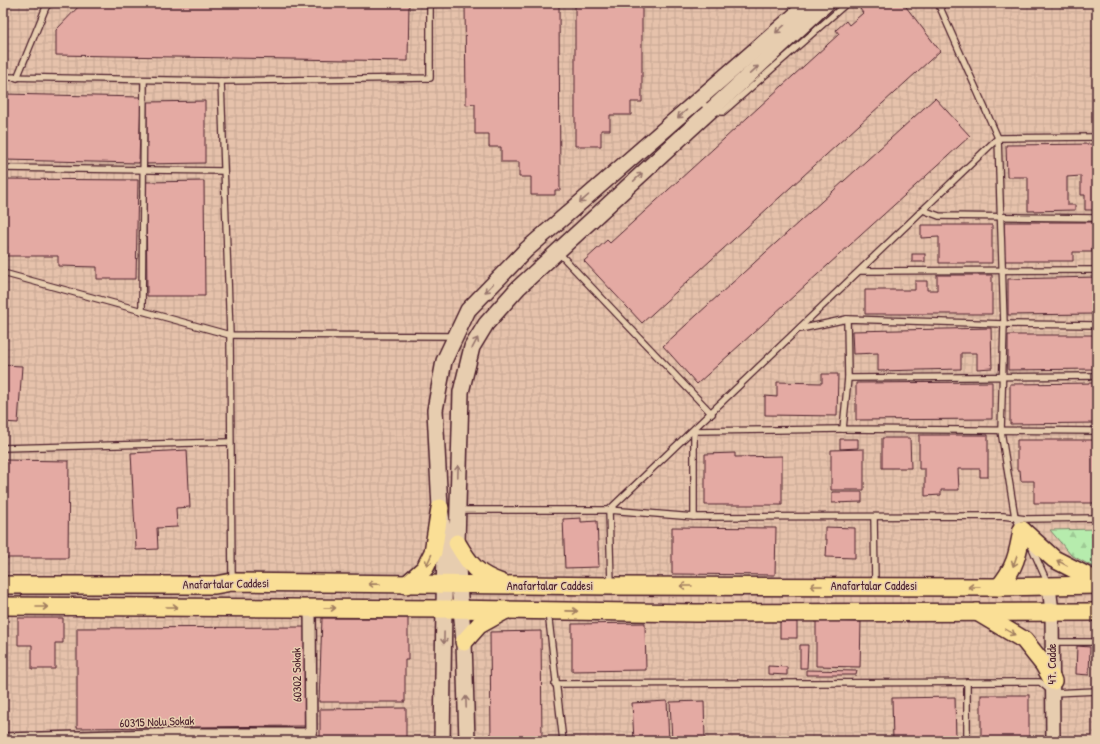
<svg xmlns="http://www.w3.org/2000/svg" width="1100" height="744" font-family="'Patrick Hand',sans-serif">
  <defs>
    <pattern id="industrial-grid" width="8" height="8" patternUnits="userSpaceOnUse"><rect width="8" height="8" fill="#e6c2ab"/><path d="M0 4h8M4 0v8" fill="none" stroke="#c7a693"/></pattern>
    <pattern id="forest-firs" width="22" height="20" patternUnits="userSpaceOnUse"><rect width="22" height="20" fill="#b6ecad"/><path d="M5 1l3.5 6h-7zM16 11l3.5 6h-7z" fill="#9eca95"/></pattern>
  </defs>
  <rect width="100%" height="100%" fill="#e7cdaf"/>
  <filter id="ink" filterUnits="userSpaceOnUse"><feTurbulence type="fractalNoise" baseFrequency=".025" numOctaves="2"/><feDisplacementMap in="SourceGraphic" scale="8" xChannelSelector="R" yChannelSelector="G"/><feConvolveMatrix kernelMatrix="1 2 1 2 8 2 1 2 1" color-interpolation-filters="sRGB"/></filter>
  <g filter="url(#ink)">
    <rect fill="url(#industrial-grid)" x="3" y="3" width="1094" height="738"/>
    <path fill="url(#forest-firs)" stroke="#80866c" d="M1097,529V569L1071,555L1050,530Z"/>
    <g fill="#e4aaa3" stroke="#4a1f2b">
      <path d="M82,3H409L408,61L56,55V30Z"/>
      <path d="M465,3H559L560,190H555V195H531V177H519V162H501V147H489V134H475V104L466,105Z"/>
      <path d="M575,3H642V102H631V115H610V130H601V146H575Z"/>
      <path d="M866,3H903L940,51L642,323L584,261L607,240L610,243L839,34L836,30L846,21L849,25L863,13L860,9Z"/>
      <path d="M3,94L141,97L139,163L3,160Z"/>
      <path d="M935,98L970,136L697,384L663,346Z"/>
      <path d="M205,101V163L145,164V143H147V102Z"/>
      <path d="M1097,144V210H1085V195H1081V176L1067,177V205H1075V210L1028,211V177H1007L1006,145Z"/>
      <path d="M3,179L138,180L136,279H97V267L58,266V256H6L7,246H3Z"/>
      <path d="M204,181L205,296H147L146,182Z"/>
      <path d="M1004,222H1097V246H1092V252H1073V261H1004Z"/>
      <path d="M921,225H992V263H939V237L921,238Z"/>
      <rect x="912" y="254" width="13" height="8"/>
      <path d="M937,275H992V314H865V290H915V281H927V290H937Z"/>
      <path d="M1097,277V314L1008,315V279Z"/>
      <path d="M991,328L992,368L977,369V353H961V369L878,371V353L853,354L852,331Z"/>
      <path d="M1008,335H1097V369L1008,370Z"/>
      <path d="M3,365L22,366L18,423L3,422Z"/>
      <path d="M822,374H838L837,416L765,415V396L777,397V382L822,383Z"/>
      <path d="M992,382V419L856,420V383Z"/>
      <path d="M1097,383V423L1010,424V384Z"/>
      <path d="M919,435H988V477H980V469H958L959,490H941V495L925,496V469H919Z"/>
      <path d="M882,438H910L911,468H882Z"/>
      <path d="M840,439H858V448L840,449Z"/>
      <path d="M1017,440H1097V503H1034V481H1021L1020,470H1017Z"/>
      <path d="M864,449V490H831V450Z"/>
      <path d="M187,450L190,507L176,508L177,527L157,528L158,549L136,550L131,453Z"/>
      <path d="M735,453V457L782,456V505H705V454Z"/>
      <path d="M3,460L69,461L68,558H3Z"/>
      <path d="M832,492H862V502L832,503Z"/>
      <path d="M581,518V522L597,521L599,567L565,568L563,519Z"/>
      <path d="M672,527L776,528L775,575L672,574Z"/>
      <path d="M825,527L855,528V558L826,557L827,539H825Z"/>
      <path d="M18,618H63V643H55V669H32V645H18Z"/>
      <path d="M322,618H408V660H405V702H319Z"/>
      <path d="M816,621L861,622L860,667L816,666Z"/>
      <rect x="780" y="622" width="17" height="16"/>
      <path d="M645,623L646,670L572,671V624Z"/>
      <path d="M307,627V726L77,728V628Z"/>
      <path d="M541,631L542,741H491L490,632Z"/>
      <path d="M800,645H808L807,668H800Z"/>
      <path d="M1077,646L1090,647L1089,675L1076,674Z"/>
      <path d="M768,666L787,667V675L768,674Z"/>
      <path d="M806,670L857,671L856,675H806Z"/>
      <rect x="981" y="695" width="48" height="46"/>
      <path d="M955,697L956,741H893L892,698Z"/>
      <path d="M667,701L669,741H634L632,703Z"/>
      <path d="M704,701L705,741H672L670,702Z"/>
      <path d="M406,708V741H320V709Z"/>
    </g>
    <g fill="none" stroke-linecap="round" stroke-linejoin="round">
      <g stroke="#4a1f2b" stroke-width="8">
        <g id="service">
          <path d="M3,77L221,81L430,78V3"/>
          <path d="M17,78L46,7L50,3"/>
          <path d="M221,81L230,335L232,580"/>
          <path d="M699,99L710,111L723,112L847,3"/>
          <path d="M3,168L224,171"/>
          <path d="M923,210L939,216L1097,218"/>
          <path d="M558,252L712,414"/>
          <path d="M861,271L1097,270"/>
          <path d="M3,273L230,335L455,336"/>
          <path d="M142,311L144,80"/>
          <path d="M1097,325L1004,324L847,319L848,378L1097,376"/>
          <path d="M800,329L847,319"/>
          <path d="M848,378L843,429L1097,431"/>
          <path d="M3,448L230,442"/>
          <path d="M458,510H609L998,138L938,3"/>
          <path d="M694,517L1003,516L1026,519L1097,518"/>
          <path d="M874,517L875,584"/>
          <path d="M1021,528L1015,517L1001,431L1004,324L998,138L1097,137"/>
          <path d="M1032,548L1048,584"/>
          <path d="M611,584L609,510L694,517V431L843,429"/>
          <path d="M548,612L563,741"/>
          <path d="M1052,642H1097"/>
          <path d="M555,684L1018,682H1040L1053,693L1097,691"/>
          <path d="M967,741V682"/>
        </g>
      </g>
      <g stroke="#4a1f2b" stroke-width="14">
        <g id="minor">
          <path d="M310,608L311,741"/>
          <path d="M3,739L194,734H311"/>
        </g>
      </g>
      <g stroke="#4a1f2b" stroke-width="16">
        <path id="tertiary" d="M1049,586L1052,612L1053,741"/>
      </g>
      <g stroke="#4a1f2b" stroke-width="18">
        <g id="secondary">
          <path d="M442,741L445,541L440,508L435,410L444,361L468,310L526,250L809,3"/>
          <path d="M467,741L464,642L459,586L457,543L461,392L472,347L486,324L518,288L827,3"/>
        </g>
      </g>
      <g stroke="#4a1f2b" stroke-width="20">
        <g id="primary">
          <path d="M1022,530L1054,559L1097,581"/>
          <path d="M457,543C470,565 477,575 502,583"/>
          <path d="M3,585H215L232,582L611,586L999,587L1097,585"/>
          <path d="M406,585L425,568L433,552L440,508"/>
          <path d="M999,587C1015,568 1018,554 1022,530"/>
          <path d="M3,606L445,609L696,613L1097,612"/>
          <path d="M977,612L1024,640L1044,665L1053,681"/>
          <path d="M464,642L479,625L506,610"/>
        </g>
      </g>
      <use href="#service" stroke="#e7cdaf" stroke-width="5.5"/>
      <use href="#minor" stroke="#e7cdaf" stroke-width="11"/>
      <use href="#tertiary" stroke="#e7cdaf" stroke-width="13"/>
      <use href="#secondary" stroke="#e7cdaf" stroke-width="15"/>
      <use href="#primary" stroke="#fadf96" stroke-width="17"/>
    </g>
    <defs><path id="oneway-shaft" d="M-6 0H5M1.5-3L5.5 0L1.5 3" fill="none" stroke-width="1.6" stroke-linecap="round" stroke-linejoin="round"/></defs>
    <g stroke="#98766d">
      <use href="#oneway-shaft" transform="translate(780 29) rotate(139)"/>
      <use href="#oneway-shaft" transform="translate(754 70) rotate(-43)"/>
      <use href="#oneway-shaft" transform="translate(682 114) rotate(139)"/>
      <use href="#oneway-shaft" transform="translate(638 177) rotate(-43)"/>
      <use href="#oneway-shaft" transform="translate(584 199) rotate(139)"/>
      <use href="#oneway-shaft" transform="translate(489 288) rotate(134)"/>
      <use href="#oneway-shaft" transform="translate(475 343) rotate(-62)"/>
      <use href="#oneway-shaft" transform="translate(458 471) rotate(-88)"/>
      <use href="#oneway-shaft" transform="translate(444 638) rotate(91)"/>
      <use href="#oneway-shaft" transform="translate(466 702) rotate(-92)"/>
    </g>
    <g stroke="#a27f60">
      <use href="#oneway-shaft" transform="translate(429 560) rotate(115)"/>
      <use href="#oneway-shaft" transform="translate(1015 561) rotate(109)"/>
      <use href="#oneway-shaft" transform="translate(1062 563) rotate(-152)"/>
      <use href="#oneway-shaft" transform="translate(374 584) rotate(-179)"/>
      <use href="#oneway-shaft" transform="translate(686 586) rotate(180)"/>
      <use href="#oneway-shaft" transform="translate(816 586) rotate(-180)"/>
      <use href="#oneway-shaft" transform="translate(974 587) rotate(-180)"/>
      <use href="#oneway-shaft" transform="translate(42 607)"/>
      <use href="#oneway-shaft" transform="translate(172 607)"/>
      <use href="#oneway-shaft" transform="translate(330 608)"/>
      <use href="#oneway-shaft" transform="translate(572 611) rotate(1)"/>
      <use href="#oneway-shaft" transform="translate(1010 632) rotate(30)"/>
    </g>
  </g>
  <g text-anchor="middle" stroke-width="3" stroke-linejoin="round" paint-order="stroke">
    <g font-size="12" fill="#4a1f2b" stroke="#e7cdaf">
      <text transform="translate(226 584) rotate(-1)" y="4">Anafartalar Caddesi</text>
      <text x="550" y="590">Anafartalar Caddesi</text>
      <text x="874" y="590">Anafartalar Caddesi</text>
      <text transform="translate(1052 664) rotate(-90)" y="4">47. Cadde</text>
      <text transform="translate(297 675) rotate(-91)" y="4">60302 Sokak</text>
      <text transform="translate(157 722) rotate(-2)" y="4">60315 Nolu Sokak</text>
    </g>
  </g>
  <rect width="1100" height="744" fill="none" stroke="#e7cdaf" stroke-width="16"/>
  <rect x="8" y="8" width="1084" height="728" fill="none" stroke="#4a1f2b" stroke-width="1.5" filter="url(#ink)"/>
</svg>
